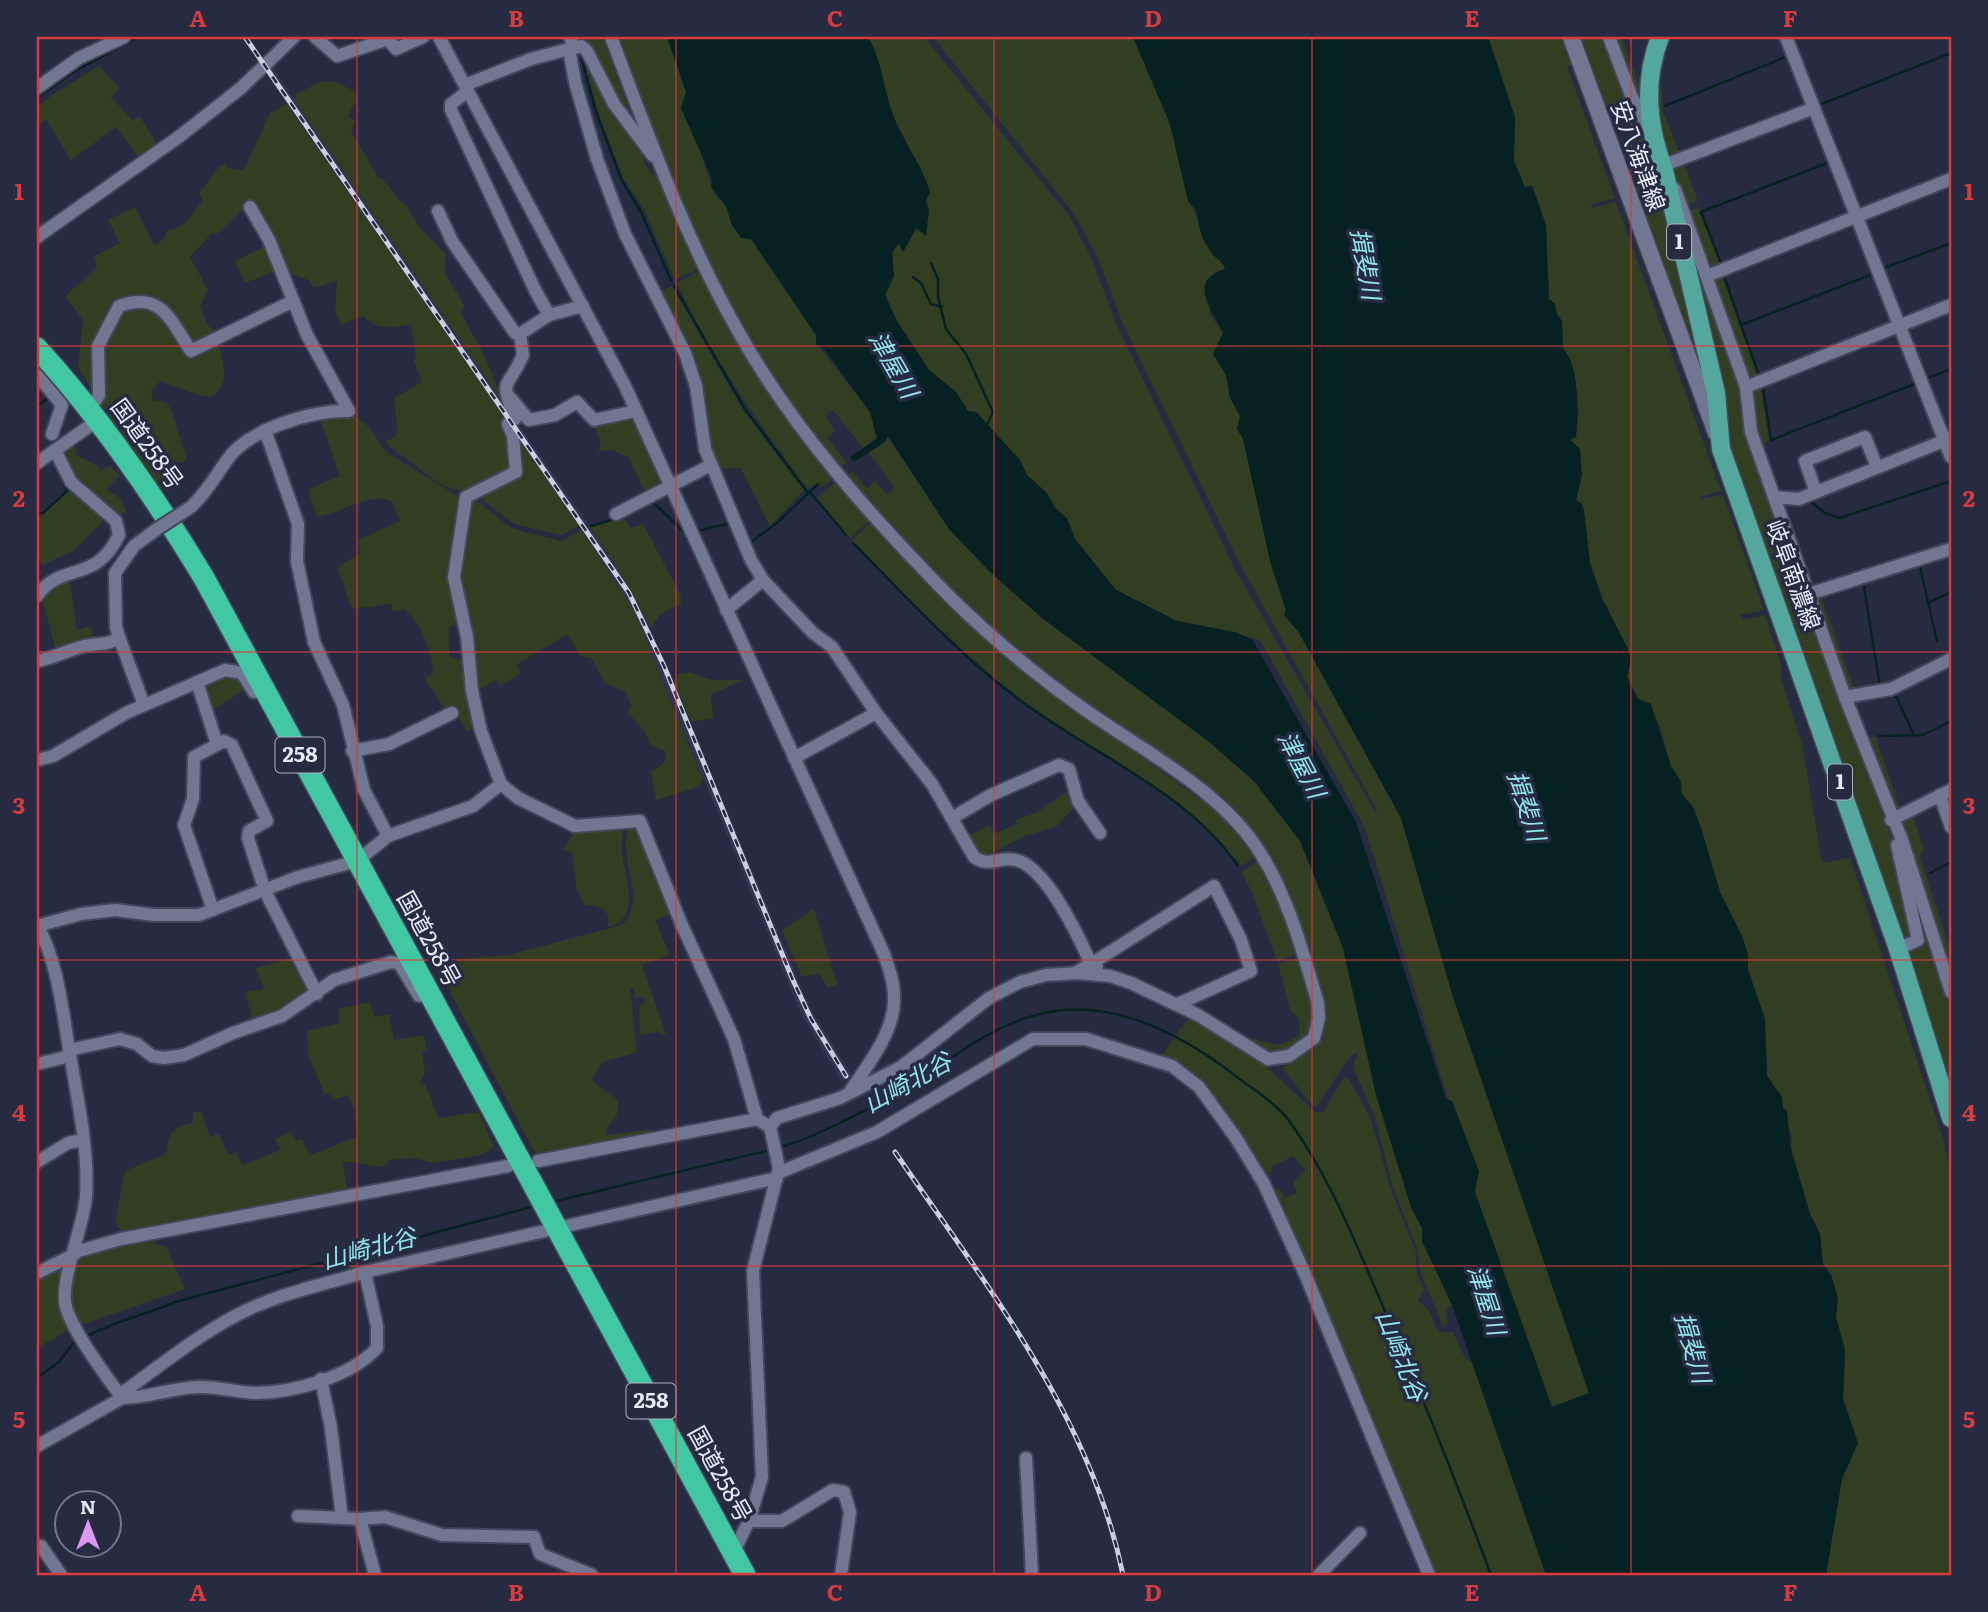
<svg xmlns="http://www.w3.org/2000/svg" width="1988" height="1612" font-family="Literata,'Noto Sans JP',serif">
  <rect width="100%" height="100%" fill="#272b42"/>
  <g fill="#303551">
    <path d="M269,63L505,405L587,522L579,526L263,69Z"/>
    <path d="M589,526L615,563L644,613L810,1008L852,1075L842,1082L801,1014L635,613L582,530Z"/>
  </g>
  <g fill="#323e21">
    <path d="M577,37H602L639,136L579,43Z"/>
    <path d="M616,37H667L686,92L681,108L698,145L714,194L726,206L732,225L741,238L751,239L816,335V343L870,412L879,435L863,448L833,410L825,415L835,430L827,438L847,462L840,467C814,433 787,400 764,363C700,262 658,149 616,37Z"/>
    <path d="M868,37H924L1070,217L1092,260L1117,326L1235,569L1375,812L1377,810L1241,566L1123,324L1098,258L1075,215L933,37H1133L1170,124L1188,201C1200,216 1201,236 1211,252C1216,259 1223,261 1225,269L1214,273L1205,286L1211,316L1223,333L1213,354L1226,375L1230,398L1240,416L1237,429L1243,439L1272,565L1289,622L1298,631L1401,818L1453,997L1589,1393L1552,1407L1475,1192L1478,1171L1447,1095L1365,828L1260,640L1177,621L1116,590L1075,539L1067,518L1055,508L1047,493L1027,475L1019,460L976,412L968,411L956,392L929,370L897,321L885,295L894,276L892,253L899,243L904,251L916,228L925,235L926,201L930,192C921,162 900,138 891,109C883,85 881,58 868,37Z"/>
    <path d="M1488,37H1565L1575,63L1567,67L1615,198L1590,205L1593,208L1616,202L1721,491L1699,497L1700,499L1723,495L1764,610L1740,615L1742,620L1765,615L1782,667L1781,679L1803,748L1822,863L1850,858L1944,1142L1951,1175V1575H1826L1842,1479L1858,1443L1843,1399L1845,1350L1836,1317L1838,1298L1831,1275L1823,1264L1820,1234L1810,1214L1791,1149L1792,1136L1787,1124V1111L1781,1104L1782,1097L1767,1076L1765,1019L1748,970L1742,936L1720,892L1701,828L1693,807L1682,794L1681,782L1671,766L1660,726L1645,702L1638,699L1627,677L1631,659L1602,598L1590,563L1584,511L1576,501L1581,482L1580,449L1570,440L1576,437L1579,411L1576,385L1571,363L1563,349L1562,321L1549,299L1546,225L1533,186L1525,187L1514,161L1515,117Z"/>
    <path d="M1577,37H1605L1665,199L1711,406L1631,184L1646,179L1619,105L1603,110Z"/>
    <path d="M1613,37H1622L1642,94L1638,96Z"/>
    <path d="M582,51L637,143L647,168L659,181L698,268L675,280L645,211L624,179L598,112Z"/>
    <path d="M99,66L119,88L111,97L132,120L140,117L158,146L140,159L116,127L71,160L46,119L37,126V108L52,95Z"/>
    <path d="M320,82H336L356,92L358,102L351,107L349,117L355,121L351,132L378,177C391,183 395,201 408,207L418,226L446,255L445,274L464,305L461,313L484,355L505,405L294,99L296,94Z"/>
    <path d="M1661,85L1663,112L1681,157L1667,159L1654,111L1658,86Z"/>
    <path d="M286,103L506,419L515,466L464,492L440,484L389,446L386,441L395,437C400,424 394,411 394,398L422,382L414,361L416,357L411,324C393,327 377,332 364,316L341,325L335,310L337,281L313,288L309,280L285,272L246,206L217,234L212,233L190,257L208,290L200,306L206,322L220,341C218,364 236,377 211,397L201,396L160,381L151,391L153,400L167,403L171,409L187,460L162,469L171,492L163,490L141,464L78,368L83,320L65,296L97,268L94,256L120,243L108,220L135,207L154,245L163,240L168,230C190,226 189,215 203,201L199,193L220,166L225,164L228,168L244,170L270,113Z"/>
    <path d="M1683,162L1698,201L1690,204L1683,201L1672,171L1675,165Z"/>
    <path d="M1679,205L1746,400L1747,434L1890,835L1913,936L1904,940L1728,452L1726,403L1714,366Z"/>
    <path d="M1699,207L1721,267L1713,270L1707,267L1688,216L1690,210Z"/>
    <path d="M268,245L278,270L245,283L235,261Z"/>
    <path d="M700,271C738,345 780,415 836,476L823,487L817,484L807,488C758,423 712,358 677,283Z"/>
    <path d="M1721,273L1757,374L1746,379L1711,282Z"/>
    <path d="M672,286L743,410L804,490L770,526L741,468L717,469L707,447L699,386L656,293Z"/>
    <path d="M1760,384L1769,440L1759,449L1752,387Z"/>
    <path d="M350,413L369,427L386,452L462,499L460,625L449,627V657L465,661L474,728L467,731L453,709L447,712L425,678L433,674C432,651 422,624 404,609L393,612L391,604L352,609L337,567L361,553L358,540L400,521L392,501C370,492 340,513 317,517L308,489L340,476L319,416Z"/>
    <path d="M633,415L665,484L647,496L628,457L612,450L598,451L601,444L594,424Z"/>
    <path d="M514,432L579,526L561,535L514,524L478,496L515,477Z"/>
    <path d="M887,436L949,529L989,571L1042,618L1208,741L1254,781L1300,841L1343,948L1376,1095L1411,1207L1422,1228V1241L1452,1305L1445,1309L1448,1323L1443,1326L1421,1274L1417,1248L1393,1187L1375,1117L1353,1067L1358,1052L1349,1057L1317,1106H1313L1282,1068L1315,1048L1325,1019L1256,840L1013,649L959,599L847,475L852,471L867,488L875,481L887,494L895,488L868,451L879,446Z"/>
    <path d="M74,441L76,455L98,466L99,471L110,466L120,475L106,489L121,499L126,511L117,518L77,486L60,452Z"/>
    <path d="M838,480L871,519L850,538L817,498Z"/>
    <path d="M72,488L106,516L104,520L73,551L42,565L37,553V515L44,514Z"/>
    <path d="M474,499L511,528L561,541L582,530L635,613L703,780L698,787L656,800L651,772L665,762L666,752L650,744L644,730L627,712L631,706L626,692L605,683L592,659L580,656L568,634L517,664L520,673L500,686L496,680L476,692L458,567L468,500Z"/>
    <path d="M624,519L631,528L643,524L681,596V604L660,614L651,628L615,563L589,526Z"/>
    <path d="M873,521L952,607L1073,708L1218,812L1255,858L1241,866C1182,791 1106,760 1031,706C965,658 909,598 852,540Z"/>
    <path d="M69,576L77,630L91,626L94,642L57,654L41,595Z"/>
    <path d="M1820,594L1856,693L1846,691L1815,601Z"/>
    <path d="M224,672L239,676L246,689L211,711L203,681Z"/>
    <path d="M688,672L711,680H743L710,695L714,718L691,722L674,682L678,674Z"/>
    <path d="M1875,736L1901,810H1895L1866,739Z"/>
    <path d="M1071,789L1076,805L1057,826L1025,836L982,858L967,837L989,825L994,834L1017,824L1016,820L1038,812Z"/>
    <path d="M1912,814L1924,849L1920,857L1951,952V975L1900,827L1903,819Z"/>
    <path d="M630,826L640,831L672,914L655,920L670,955L642,965L666,1035L658,1032L640,1035L639,1005L645,1002L643,997H635L634,988L630,989L637,1052L602,1062L592,1080L618,1101L617,1115L606,1129L607,1135L647,1130L659,1132L537,1157L434,961L509,955L622,925C651,896 614,857 630,826Z"/>
    <path d="M623,827C623,836 621,845 622,854C625,877 642,919 608,927C612,909 599,905 584,905L576,887L572,852L563,850L575,831Z"/>
    <path d="M1903,853L1951,1003V1091L1906,951L1921,945Z"/>
    <path d="M1257,862L1283,915L1295,955L1277,961L1252,892L1241,872Z"/>
    <path d="M814,909L837,984L828,988L819,973L802,977L782,930Z"/>
    <path d="M296,957L311,988L283,1013L253,1022L245,992L264,989L256,968Z"/>
    <path d="M1296,958C1301,975 1312,994 1315,1010C1319,1034 1293,1057 1270,1053C1261,1051 1250,1041 1241,1036L1280,1045L1299,1036L1300,1020L1290,1009L1278,964Z"/>
    <path d="M370,1002L374,1017L389,1014L394,1040L424,1035L427,1050L422,1051L425,1072L420,1084L426,1085L438,1118L479,1112L494,1147L480,1155L434,1163L414,1158L389,1160L387,1165C370,1169 359,1161 343,1162L347,1190L122,1233L115,1221L125,1171L166,1154C169,1133 172,1127 193,1123V1113L201,1111L210,1137L219,1134L228,1155L237,1152L242,1165L281,1150L275,1139L290,1132L296,1140L302,1139L310,1155L357,1137L354,1111L349,1095L332,1100L330,1093L325,1095L308,1054L307,1031L339,1023L338,1009Z"/>
    <path d="M1194,1018L1226,1036L1271,1071L1315,1112H1323L1343,1079L1348,1078L1370,1117L1391,1190L1416,1252V1269L1424,1290L1418,1301L1429,1310L1438,1332H1453L1465,1358L1472,1363L1546,1575H1435L1312,1274L1272,1191L1279,1188L1285,1198L1297,1193L1293,1182L1306,1170L1293,1156L1271,1167L1272,1172L1265,1177L1239,1133L1161,1057L1186,1021Z"/>
    <path d="M154,1236L156,1244L166,1247L185,1289L80,1325L70,1304L77,1258L82,1254Z"/>
    <path d="M61,1266L67,1268L70,1329L37,1348V1278Z"/>
  </g>
  <path fill="#062122" d="M667,37H868C881,58 883,85 891,109C900,138 921,162 930,192L926,201L929,210L926,236L916,228L903,252L899,243L892,253L894,276L885,295L897,321L929,370L956,392L968,411L976,412L1020,460L1027,475L1047,493L1055,508L1067,518L1075,539L1116,590L1177,621L1235,632L1252,639L1356,822L1446,1099L1452,1101L1479,1171L1475,1192L1552,1407L1589,1393L1453,997L1401,818L1298,631L1284,615L1286,610L1271,565L1243,439L1237,429L1240,416L1230,398L1226,375L1213,354L1223,333C1214,311 1185,282 1225,269C1223,261 1216,259 1211,252C1200,237 1199,226 1196,210L1188,201L1170,124L1133,37H1488L1515,117L1514,161L1525,187L1532,186L1546,225L1549,299L1555,304L1557,315L1562,321L1563,349C1580,365 1578,414 1576,437L1570,440L1580,449L1582,475L1576,500L1582,504L1584,511L1590,563L1602,598L1627,647L1631,659L1627,677L1638,699L1651,704L1671,766L1681,782L1682,794L1693,807L1701,828L1720,892L1742,936L1748,954V970L1765,1019L1767,1076L1782,1097L1783,1109L1787,1111L1791,1149L1810,1214L1820,1234L1823,1264L1831,1275L1838,1298L1836,1317L1845,1350L1843,1399L1858,1443L1842,1479L1826,1575H1546L1452,1305L1422,1241V1228L1411,1207L1376,1095L1343,948L1300,841L1254,781L1208,741L1042,618L989,571L949,529L888,436L885,442L854,462L850,457L877,439L870,412L824,349L816,345V335L751,239L741,238L732,225L726,206L711,187L712,179L681,108L686,92Z"/>
  <g fill="none" stroke-linecap="round" stroke-linejoin="round">
    <g stroke="#062122" stroke-width="2.5">
      <path d="M580,52L596,112L622,181L641,212L671,280"/>
      <path d="M37,98L75,71L139,37"/>
      <path d="M1819,105L1951,53"/>
      <path d="M1665,106L1788,56"/>
      <path d="M931,263L938,279V297L946,329L966,354L993,412L986,427"/>
      <path d="M1722,266L1701,212L1830,162"/>
      <path d="M1882,269L1951,243"/>
      <path d="M1724,276L1741,325"/>
      <path d="M913,277L921,283L931,304L942,307"/>
      <path d="M674,286L745,409L808,493"/>
      <path d="M1759,375L1741,325L1873,274"/>
      <path d="M1926,379L1951,369"/>
      <path d="M1763,387L1771,440L1917,383"/>
      <path d="M37,406L47,399"/>
      <path d="M810,492L846,535"/>
      <path d="M1808,500L1825,513L1839,518L1951,481"/>
      <path d="M652,501L686,534"/>
      <path d="M37,514L43,513L67,491L59,471"/>
      <path d="M591,526L615,519"/>
      <path d="M697,531L731,523"/>
      <path d="M750,543L778,522L818,484"/>
      <path d="M853,543C910,601 965,662 1032,709C1103,759 1188,794 1238,866"/>
      <path d="M1919,563L1937,641"/>
      <path d="M1864,587L1880,687"/>
      <path d="M1928,603L1951,592"/>
      <path d="M1882,693L1883,697L1896,696L1914,735"/>
      <path d="M1879,736L1923,735L1951,721"/>
      <path d="M1930,873L1951,862"/>
      <path d="M780,1147C811,1140 878,1104 907,1087C950,1060 992,1024 1044,1013C1114,998 1183,1035 1237,1077C1254,1090 1277,1104 1290,1122C1328,1175 1353,1236 1378,1295C1419,1387 1456,1481 1491,1575"/>
      <path d="M552,1202L770,1150"/>
      <path d="M86,1337C114,1321 146,1315 175,1302L535,1206"/>
      <path d="M37,1378L59,1362L76,1340"/>
    </g>
    <g stroke="#43475a" stroke-width="16">
      <g id="street">
        <path d="M315,37L337,56L388,39L396,49L423,37"/>
        <path d="M439,37L625,386L884,954C889,968 894,982 894,997C896,1029 868,1065 851,1090"/>
        <path d="M570,37L574,48L569,49L575,82L597,159L625,234L685,353L696,386L705,449L751,560L763,580L813,633L832,647L876,713L932,784L974,857C988,868 1000,856 1016,860C1046,867 1079,937 1091,964L1077,972"/>
        <path d="M611,37C649,137 685,238 738,331C793,430 874,520 953,600C992,638 1036,675 1081,707C1141,750 1221,789 1261,854C1289,899 1303,953 1318,1003L1319,1018L1314,1038L1289,1056L1268,1059L1198,1015L1131,983L1110,976L1077,973L1046,975L1020,982L989,998L901,1067L840,1098L777,1118L770,1127"/>
        <path d="M1609,37L1631,95L1649,130"/>
        <path d="M1786,37L1951,457"/>
        <path d="M574,48L581,46L587,51L614,104L653,156"/>
        <path d="M465,85L531,59L569,49"/>
        <path d="M37,88L79,58L124,37"/>
        <path d="M468,91L451,104V110L535,290L549,315"/>
        <path d="M1662,166L1814,108"/>
        <path d="M1675,189L1746,387L1751,432L1845,697L1902,840L1951,992"/>
        <path d="M438,211L452,241L515,333L520,334"/>
        <path d="M37,237L180,136L241,88L294,37"/>
        <path d="M1707,276L1951,179"/>
        <path d="M37,375L62,405L52,434"/>
        <path d="M1746,387L1951,305"/>
        <path d="M508,395L529,420L555,415L577,402L594,420L636,411"/>
        <path d="M90,410L99,395L98,346L119,306C162,291 170,320 191,351L293,301"/>
        <path d="M515,419C498,375 508,391 523,355L520,334L549,315L583,306"/>
        <path d="M508,424L513,436L516,472L466,497L454,577L467,637L472,691L481,731L501,784L518,798L575,826L640,821L681,923L734,1039L757,1119"/>
        <path d="M265,430L298,524L297,561L314,642L343,705L364,790L388,836"/>
        <path d="M37,463L98,420"/>
        <path d="M1816,492L1805,461L1865,437L1877,467"/>
        <path d="M1774,497L1799,499L1951,438"/>
        <path d="M191,507C206,493 215,477 227,460C248,429 313,410 349,411L307,335L269,240L250,207"/>
        <path d="M616,514L711,465"/>
        <path d="M1809,594L1951,549"/>
        <path d="M37,596C61,561 95,585 119,535L116,521L71,482L55,450"/>
        <path d="M726,610L763,580"/>
        <path d="M119,637L144,705"/>
        <path d="M37,661C53,658 66,651 81,647C94,642 108,647 119,637L116,627L115,573L134,546L157,529"/>
        <path d="M197,682L217,744"/>
        <path d="M1845,697L1891,689L1951,659"/>
        <path d="M352,751L389,744L452,713"/>
        <path d="M794,758L876,713"/>
        <path d="M37,760L53,756L126,713L225,670L242,673L254,692L264,691"/>
        <path d="M1940,795L1951,827"/>
        <path d="M952,818L991,795L1059,765L1069,769L1078,801L1100,833"/>
        <path d="M1891,820L1951,790"/>
        <path d="M1897,845L1918,940L1898,949"/>
        <path d="M213,910L184,825L193,799L194,757L224,741L232,745L267,821L249,831L248,838L265,891L317,994"/>
        <path d="M37,926L81,914L115,910L154,915H199L298,877L357,861L388,836L473,806L501,784"/>
        <path d="M38,926C58,964 62,1008 69,1049C77,1097 89,1148 86,1197C83,1228 62,1275 65,1302C68,1326 107,1377 122,1398"/>
        <path d="M1097,967L1091,964L1214,886L1241,940L1251,971L1178,1004"/>
        <path d="M69,1050L120,1039L137,1044L152,1056L164,1058L184,1055L233,1033L282,1016L334,980L391,962L399,963L419,996L424,993"/>
        <path d="M37,1064L70,1056"/>
        <path d="M538,1161L757,1119L770,1127L779,1168L753,1271L762,1477L749,1521L733,1553"/>
        <path d="M37,1162L68,1143L83,1140"/>
        <path d="M778,1173L877,1132L1033,1039H1086L1172,1066L1199,1087L1236,1138L1264,1184L1305,1274L1429,1575"/>
        <path d="M75,1252L121,1239L508,1166"/>
        <path d="M37,1273L75,1254"/>
        <path d="M321,1379L331,1428L342,1518L360,1519L375,1575"/>
        <path d="M122,1398C148,1398 172,1388 198,1387C218,1386 237,1393 257,1393C296,1392 350,1377 377,1348V1326L365,1272L777,1178"/>
        <path d="M37,1446L122,1398L125,1391C161,1365 197,1336 237,1315C276,1294 323,1285 365,1272"/>
        <path d="M1026,1458L1032,1575"/>
        <path d="M298,1516L342,1518"/>
        <path d="M360,1519L385,1517L442,1535L534,1537L540,1554L592,1575"/>
        <path d="M749,1521H782L833,1490L844,1492L850,1512L841,1575"/>
        <path d="M37,1546H41L61,1575"/>
        <path d="M1319,1575L1360,1533"/>
      </g>
    </g>
    <g stroke="#43475a" stroke-width="19">
      <path id="secondary" d="M1571,37L1716,433"/>
    </g>
    <g stroke="#43475a" stroke-width="21">
      <path id="primary" d="M1660,37C1643,82 1647,125 1664,170L1716,393L1721,449L1898,949L1951,1118"/>
    </g>
    <g stroke="#43475a" stroke-width="24">
      <path id="highway" d="M37,348C102,419 155,497 204,578L745,1575"/>
    </g>
    <use href="#street" stroke="#717691" stroke-width="12"/>
    <use href="#secondary" stroke="#717691" stroke-width="16"/>
    <use href="#primary" stroke="#54a79c" stroke-width="18"/>
    <use href="#highway" stroke="#41c8a3" stroke-width="21"/>
    <g stroke="#cacede" stroke-width="5">
      <g id="rail">
        <path d="M245,37L629,593L664,666L792,978L811,1019L846,1076"/>
        <path d="M895,1152C985,1284 1091,1416 1123,1575"/>
      </g>
    </g>
    <use href="#rail" stroke="#272b42" stroke-width="2.5" stroke-dasharray="8" stroke-linecap="butt"/>
    <g stroke="#43475a" stroke-width="16" stroke-linecap="butt">
      <path id="street-bridge" d="M157,529L191,507"/>
    </g>
    <use href="#street-bridge" stroke="#717691" stroke-width="12"/>
  </g>
  <path fill="none" stroke="#d83b3d" stroke-width="2" stroke-opacity="0.55" d="M357,37V1575M676,37V1575M994,37V1575M1312,37V1575M1631,37V1575M37,346H1951M37,652H1951M37,960H1951M37,1266H1951"/>
  <g text-anchor="middle" stroke-width="7" stroke-linejoin="round" paint-order="stroke">
    <g fill="#272b42" stroke="#adb1c2" stroke-width="2">
      <rect x="1667" y="224.5" width="24" height="35" rx="5"/>
      <rect x="275.5" y="737.5" width="49" height="35" rx="5"/>
      <rect x="1828" y="764.5" width="24" height="35" rx="5"/>
      <rect x="626.5" y="1383.5" width="49" height="35" rx="5"/>
    </g>
    <g font-size="21" font-weight="bold" fill="#e6eaf9">
      <text x="1679" y="249">1</text>
      <text x="300" y="762">258</text>
      <text x="1840" y="789">1</text>
      <text x="651" y="1408">258</text>
    </g>
    <g font-size="23" fill="#e6eaf9" stroke="#272b42">
      <text transform="translate(1638 156) rotate(70)" y="8">安八海津線</text>
      <text transform="translate(147 444) rotate(54)" y="8">国道258号</text>
      <text transform="translate(1793 575) rotate(70)" y="8">岐阜南濃線</text>
      <text transform="translate(429 939) rotate(61)" y="8">国道258号</text>
      <text transform="translate(720 1474) rotate(61)" y="8">国道258号</text>
    </g>
    <g font-size="24" font-style="italic" fill="#91e6ec" stroke="#272b42">
      <text transform="translate(1365 264) rotate(80)" y="8">揖斐川</text>
      <text transform="translate(893 365) rotate(60)" y="8">津屋川</text>
      <text transform="translate(1301 765) rotate(62)" y="8">津屋川</text>
      <text transform="translate(1526 806) rotate(72)" y="8">揖斐川</text>
      <text transform="translate(908 1083) rotate(-29)" y="8">山崎北谷</text>
      <text transform="translate(369 1249) rotate(-15)" y="8">山崎北谷</text>
      <text transform="translate(1486 1300) rotate(72)" y="8">津屋川</text>
      <text transform="translate(1692 1348) rotate(74)" y="8">揖斐川</text>
      <text transform="translate(1401 1356) rotate(68)" y="8">山崎北谷</text>
    </g>
  </g>
  <rect width="1988" height="1612" fill="none" stroke="#272b42" stroke-width="77"/>
  <g transform="translate(88 1524)"><circle r="33" fill="#272b42" stroke="#73778b" stroke-width="2"/>
  <path d="M0-5L12 26L0 18L-12 26Z" fill="#df98f1"/>
  <text y="-10" font-size="19" font-weight="bold" text-anchor="middle" fill="#e6eaf9">N</text>
  </g>
  <rect x="38" y="38" width="1912" height="1536" fill="none" stroke="#d83b3d" stroke-width="2.5"/>
  <g font-size="23" text-anchor="middle" font-weight="bold" fill="#d83b3d">
    <text x="198" y="27">A</text>
    <text x="516" y="27">B</text>
    <text x="835" y="27">C</text>
    <text x="1153" y="27">D</text>
    <text x="1472" y="27">E</text>
    <text x="1790" y="27">F</text>
    <text x="19" y="200">1</text>
    <text x="1969" y="200">1</text>
    <text x="19" y="507">2</text>
    <text x="1969" y="507">2</text>
    <text x="19" y="814">3</text>
    <text x="1969" y="814">3</text>
    <text x="19" y="1121">4</text>
    <text x="1969" y="1121">4</text>
    <text x="19" y="1428">5</text>
    <text x="1969" y="1428">5</text>
    <text x="198" y="1601">A</text>
    <text x="516" y="1601">B</text>
    <text x="835" y="1601">C</text>
    <text x="1153" y="1601">D</text>
    <text x="1472" y="1601">E</text>
    <text x="1790" y="1601">F</text>
  </g>
</svg>
